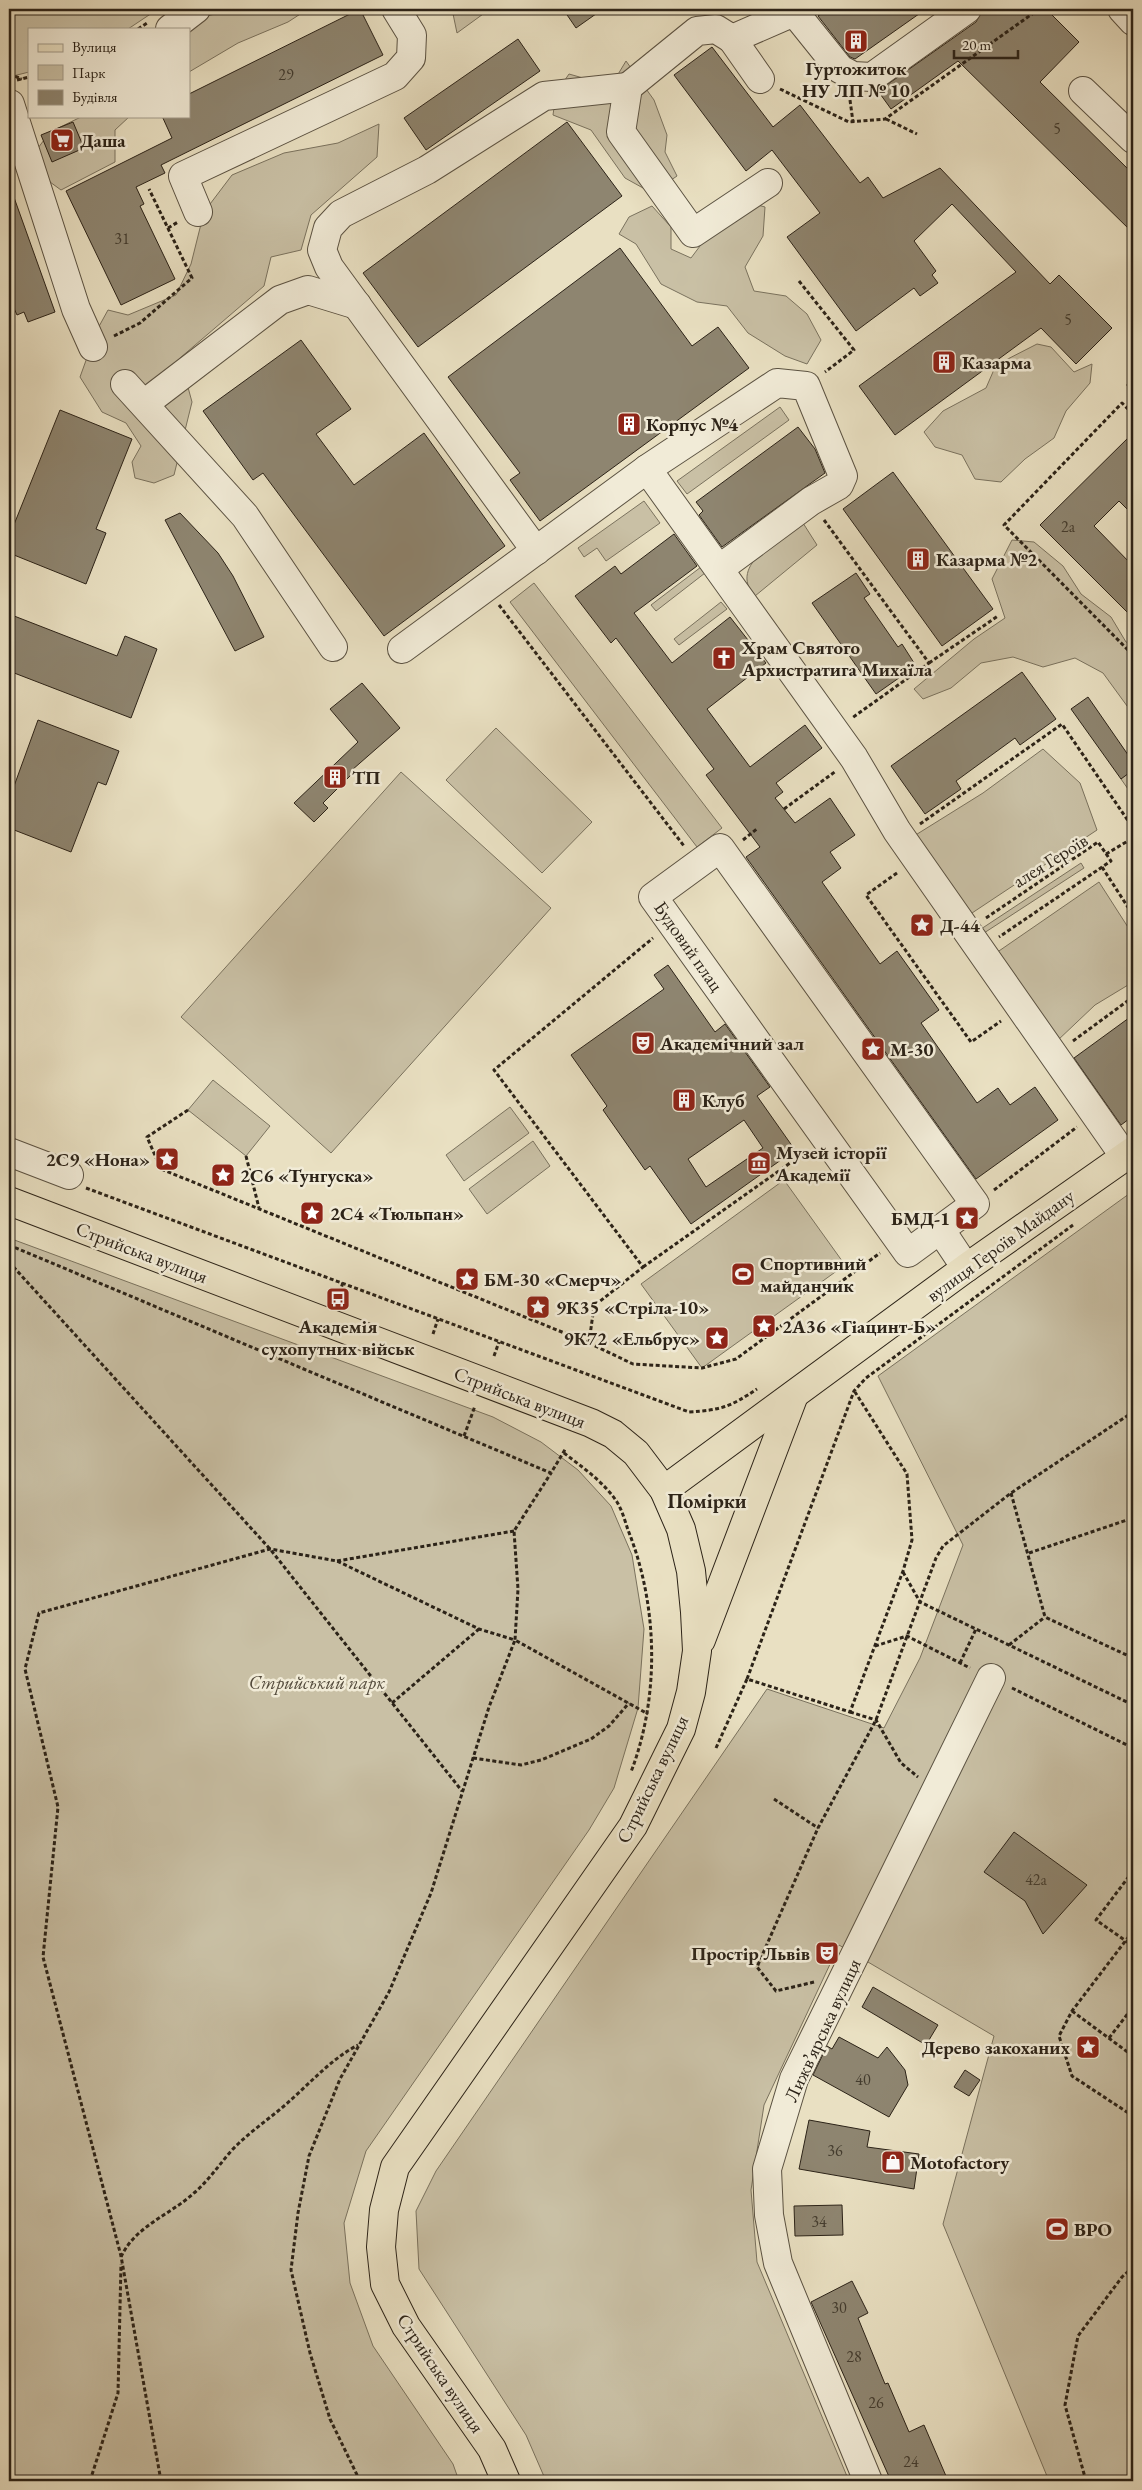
<svg xmlns="http://www.w3.org/2000/svg" width="1142" height="2490" font-family="'EB Garamond',serif">
  <rect width="100%" height="100%" fill="#e9e0c2"/>
  <filter id="stains"><feTurbulence type="fractalNoise" baseFrequency=".004" numOctaves="4"/><feColorMatrix values="0 0 0 0 .2 0 0 0 0 .09 0 0 0 0 .02 0 0 0 .5 -.17"/></filter>
  <radialGradient id="worn" r=".72"><stop offset=".6" stop-color="#630" stop-opacity="0"/><stop offset="1" stop-color="#630" stop-opacity=".3"/></radialGradient>
  <g fill="#c9c0a5" stroke="#7a725e">
    <path d="M9,9H158L128,29H29V72L9,77Z"/>
    <path d="M237,9H308L288,22L238,43L189,72V29L202,17Z"/>
    <path d="M452,9H490L457,33Z"/>
    <path d="M626,61L654,100L667,135L665,152L677,176L652,193L625,178L591,130L553,115L556,93L569,74L611,86Z"/>
    <path d="M83,116H130L115,130V162L61,190L50,182L35,152L50,132Z"/>
    <path d="M379,124L377,157L311,215L301,250L271,257L264,286L180,358L192,402L174,475L154,483L135,478L132,462L141,446L126,423L102,412L80,377L97,330L108,310L128,315L176,295L191,264L204,212L232,175L284,153L338,143Z"/>
    <path d="M729,197L765,207L763,236L745,267L754,291L786,296L807,314L821,340L807,364L785,356L748,333L727,306L697,302L661,284L636,244L619,234L629,217L652,206L671,227V249L691,258L715,226Z"/>
    <path d="M1037,344L1051,347L1074,372L1092,364L1090,383L1066,411L1054,438L1025,459L1001,482L975,479L962,455L935,447L924,432L943,411L986,388L996,365Z"/>
    <path d="M780,407L789,420L687,494L677,481Z"/>
    <path d="M644,501L660,523L606,561L597,548L584,557L578,548Z"/>
    <path d="M803,523L817,545L755,596C726,565 783,537 803,523Z"/>
    <path d="M1012,540L1034,542L1063,566L1081,594L1111,617L1126,642L1133,645V790L1128,789L1121,779L1132,746L1130,710L1103,673L1075,658L1043,667L1013,657L981,663L951,688L923,699L914,689L974,639L1005,618L992,579Z"/>
    <path d="M701,567L705,573L656,611L651,605Z"/>
    <path d="M534,583L722,828L697,847L510,602Z"/>
    <path d="M721,602L727,609L679,645L674,639Z"/>
    <path d="M496,728L592,822L542,873L446,780Z"/>
    <path d="M1043,749L1080,783L1097,830L969,915L914,836L983,793Z"/>
    <path d="M401,772L551,908L331,1153L181,1017Z"/>
    <path d="M1081,863L1084,868L984,933L981,929Z"/>
    <path d="M1099,882L1133,935V982L1095,1005L1057,1041L996,953Z"/>
    <path d="M213,1080L270,1126L246,1156L188,1110Z"/>
    <path d="M510,1107L529,1133L464,1181L446,1155Z"/>
    <path d="M533,1141L550,1166L487,1214L469,1189Z"/>
    <path d="M784,1180L845,1265L702,1368L641,1284Z"/>
    <path d="M1133,1191V2481H1049L943,2224L994,2036L839,1945L764,2105L751,2190L757,2262L849,2481H546L526,2435L419,2269L416,2211L436,2171L767,1689L884,1728L920,1658L963,1545L878,1376Z"/>
    <path d="M9,1238L493,1417L541,1442L578,1470L611,1506L632,1555L644,1629L638,1708L614,1788L589,1830L366,2151L344,2223L350,2283L373,2346L453,2464L459,2481H9Z"/>
  </g>
  <g fill="#8e8570" stroke="#2c2318" fill-rule="evenodd">
    <path d="M360,9L383,55L161,165L165,173L136,187L144,204L140,206L175,279L121,305L66,191L172,138L162,116H189V94Z"/>
    <path d="M563,9H603L576,28Z"/>
    <path d="M828,9H926L855,59L850,57L818,16Z"/>
    <path d="M983,9H1046L1079,42L1040,82L1133,174V233L958,61L891,109L878,91L976,22Z"/>
    <path d="M518,39L540,71L426,150L404,118Z"/>
    <path d="M712,47L773,127L800,105L860,183L868,177L883,198L940,168L1050,284L1059,275L1112,328L1076,364L1041,328L895,435L859,386L1016,272L952,204L914,241L936,271L932,275L938,283L920,296L914,288L856,331L787,237L820,213L772,150L746,171L674,75Z"/>
    <path d="M73,122L84,148L52,162L41,135Z"/>
    <path d="M567,122L622,196L418,347L363,273Z"/>
    <path d="M9,189H11L55,312L28,322L24,312L17,315L13,306L9,307Z"/>
    <path d="M620,248L692,346L718,327L749,368L540,521L510,480L520,473L448,377Z"/>
    <path d="M301,340L351,409L316,434L354,485L424,433L505,546L384,636L263,473L253,480L203,411Z"/>
    <path d="M60,410L132,439L96,529L106,533L86,584L9,553V537Z"/>
    <path d="M798,427L815,449L825,473L722,547L699,515L703,511L696,502Z"/>
    <path d="M1133,433V515L1119,501L1094,526L1133,566V618L1040,525Z"/>
    <path d="M893,472L993,609L942,646L843,509Z"/>
    <path d="M180,513L218,553L233,576L264,637L235,651L165,520Z"/>
    <path d="M674,534L697,566L634,613L672,663L730,617L766,663L707,709L750,767L805,725L822,748L776,783L783,792L775,798L795,823L830,798L855,835L830,852L841,868L822,882L880,964L897,951L939,1010L921,1023L977,1103L998,1088L1010,1105L1035,1087L1058,1120L976,1179L746,857L760,847L706,775L714,769L616,638L611,643L575,596L615,566L621,574Z"/>
    <path d="M856,573L870,594L864,598L898,647L902,644L916,666L876,694L812,603Z"/>
    <path d="M9,614L117,656L125,636L157,649L131,718L9,671Z"/>
    <path d="M1022,672L1056,719L1020,745L1015,738L956,781L961,789L925,814L891,766Z"/>
    <path d="M362,683L400,728L352,770L354,772L323,803L328,808L314,822L294,803L358,742L330,709Z"/>
    <path d="M1088,697L1133,762V770L1121,779L1071,709Z"/>
    <path d="M38,720L119,751L106,785L98,782L71,852L9,828V800Z"/>
    <path d="M668,965L715,1032L725,1024L770,1087L757,1096L795,1150L691,1224L650,1166L645,1170L603,1110L607,1106L571,1055L664,989L654,975ZM744,1120L763,1148L706,1187L688,1159Z"/>
    <path d="M1133,1015V1116L1121,1125L1074,1058Z"/>
    <path d="M1014,1832L1087,1885L1043,1934L1025,1901L984,1872Z"/>
    <path d="M873,1987L938,2025L926,2045L862,2007Z"/>
    <path d="M839,2037L878,2058L887,2047L905,2070L908,2085L889,2117L813,2075L827,2046L832,2049Z"/>
    <path d="M965,2070L980,2080L969,2096L954,2087Z"/>
    <path d="M809,2120L870,2131L867,2147L919,2154L914,2189L799,2169Z"/>
    <path d="M842,2205L843,2235L795,2236L794,2206Z"/>
    <path d="M852,2281L868,2313L858,2318L885,2384L888,2383L909,2432L924,2425L946,2476L934,2481H891L811,2302Z"/>
  </g>
  <g fill="none" stroke-linecap="round" stroke-linejoin="round">
    <g stroke="#5b5242" stroke-width="30">
      <g id="minor">
        <path d="M1122,9L1133,21"/>
        <path d="M795,13L840,69L853,76L872,77L967,9"/>
        <path d="M170,29L196,9"/>
        <path d="M732,39L760,79"/>
        <path d="M1083,91L1133,139"/>
        <path d="M10,104L76,309L93,347"/>
        <path d="M768,183L693,233L621,132L628,87L697,31L716,29L732,39L801,9"/>
        <path d="M198,212L183,176L395,76L411,58L412,35L396,9"/>
        <path d="M125,384L245,516L333,647"/>
        <path d="M144,404L280,300L308,290L357,305"/>
        <path d="M647,469L854,758L897,831L1125,1157"/>
        <path d="M536,551L329,267L322,250L328,228L341,214L427,170L544,96L628,87"/>
        <path d="M402,649L647,469L777,383L806,386L843,476L839,485L811,501L719,569"/>
        <path d="M720,848L975,1204L908,1253L653,897Z"/>
        <path d="M9,1152L69,1175"/>
        <path d="M940,1229L966,1268"/>
        <path d="M868,2481L778,2263L769,2215L767,2169L794,2079L991,1678"/>
      </g>
    </g>
    <g stroke="#2c2318" stroke-width="30">
      <g id="major">
        <path d="M9,1201L591,1423L613,1434L636,1453L664,1490L681,1529L691,1571L695,1612L697,1651L691,1692L681,1729L633,1826L395,2167L384,2210L381,2247L385,2284L406,2326L492,2449L506,2481"/>
        <path d="M664,1490L966,1268L1133,1151"/>
        <path d="M701,1640L794,1395"/>
      </g>
    </g>
    <g stroke="#2c2318" stroke-width="3" stroke-dasharray="4 2.5" stroke-linecap="butt">
      <path d="M138,29L147,23"/>
      <path d="M9,74L22,79"/>
      <path d="M17,80L29,77"/>
      <path d="M780,89L849,122L885,119L1039,9"/>
      <path d="M850,100L853,122"/>
      <path d="M886,119L917,134"/>
      <path d="M168,228L178,222"/>
      <path d="M799,281L854,350L825,372"/>
      <path d="M114,336L140,323L192,278L149,189"/>
      <path d="M1133,376L1128,385L1133,390"/>
      <path d="M1133,414L1122,403L1004,525L1133,655"/>
      <path d="M824,520L929,663L852,718"/>
      <path d="M499,605L684,846"/>
      <path d="M929,663L998,616"/>
      <path d="M784,809L836,771"/>
      <path d="M920,824L1062,724L1133,828"/>
      <path d="M743,840L758,828"/>
      <path d="M1106,854L1133,838"/>
      <path d="M1102,867L1133,915"/>
      <path d="M897,873L866,895L971,1042L1001,1021"/>
      <path d="M986,918L1098,842L1111,861L999,937"/>
      <path d="M1073,1041L1133,997"/>
      <path d="M188,1110L147,1137L161,1169L589,1343L633,1364L702,1368L736,1359L880,1253"/>
      <path d="M246,1156L259,1208"/>
      <path d="M86,1188L689,1412C721,1410 730,1407 757,1389"/>
      <path d="M994,1190L1077,1127"/>
      <path d="M9,1245L551,1473L566,1448"/>
      <path d="M9,1262L270,1549L462,1791"/>
      <path d="M643,1267L807,1151"/>
      <path d="M338,1299L343,1282"/>
      <path d="M433,1334L438,1319"/>
      <path d="M589,1343L594,1306L643,1267L494,1070L653,938"/>
      <path d="M494,1356L499,1342"/>
      <path d="M464,1436L475,1406"/>
      <path d="M564,1453C582,1467 604,1482 617,1502C622,1510 625,1521 628,1530C658,1605 660,1696 631,1772"/>
      <path d="M1011,1493L1045,1617L1133,1658"/>
      <path d="M1029,1553L1133,1518"/>
      <path d="M337,1561L514,1531"/>
      <path d="M903,1572L920,1602L1133,1705"/>
      <path d="M1009,1645L1045,1617"/>
      <path d="M875,1646L907,1636L970,1668"/>
      <path d="M960,1663L976,1629"/>
      <path d="M747,1679L854,1391L866,1378L1073,1225"/>
      <path d="M1012,1688L1133,1748"/>
      <path d="M392,1703L479,1629"/>
      <path d="M850,1712L876,1720L901,1763L918,1777"/>
      <path d="M716,1748L747,1679L850,1712L903,1571L912,1540L907,1474L855,1392"/>
      <path d="M473,1758L521,1765L541,1760L591,1739L609,1726L629,1703"/>
      <path d="M774,1799L818,1828"/>
      <path d="M1133,1871L1096,1920L1133,1946"/>
      <path d="M1133,1931L1072,2011L1059,2036L1072,2076L1133,2116"/>
      <path d="M814,1982L776,1991L757,1967L818,1828L876,1720L936,1558L943,1546L1011,1493L1133,1412"/>
      <path d="M1072,2011L1133,2056"/>
      <path d="M1109,2038L1133,2007"/>
      <path d="M121,2257C135,2226 170,2215 194,2193C209,2180 219,2165 232,2150C251,2130 274,2116 293,2098C314,2079 333,2058 358,2045"/>
      <path d="M90,2481L118,2393L121,2264"/>
      <path d="M161,2481L121,2256L43,1957L58,1807L25,1669L39,1613L270,1549L337,1561L479,1629L515,1640L518,1589L514,1531L551,1473"/>
      <path d="M360,2481L330,2419L310,2353L291,2270L298,2213L309,2156L340,2079L389,1992L431,1893L489,1707L515,1640L648,1714"/>
      <path d="M1086,2481L1065,2405L1078,2336L1122,2277L1133,2267"/>
    </g>
    <use href="#minor" stroke="#f1ebd7" stroke-width="28"/>
    <use href="#major" stroke="#e9e0c2" stroke-width="28"/>
  </g>
  <defs>
    <g id="building-square" transform="scale(1.25)"><rect x="-9" y="-9" width="18" height="18" rx="4" fill="#8f2418" stroke="#f1ebd7"/><path d="M-4-6H4V6H1V3H-1V6H-4ZM-2.5-4.3h1.7v1.8h-1.7ZM.8-4.3h1.7v1.8H.8ZM-2.5-1h1.7V.8h-1.7ZM.8-1h1.7V.8H.8Z" fill="#fff"/></g>
    <g id="supermarket-square" transform="scale(1.25)"><rect x="-9" y="-9" width="18" height="18" rx="4" fill="#8f2418" stroke="#f1ebd7"/><path d="M-6-5.5h2.5l.6 2H6L4.5 2H-2.5L-4.4-4H-6ZM-1.5 3.2a1.3 1.3 0 1 0 .1 0ZM3 3.2a1.3 1.3 0 1 0 .1 0Z" fill="#fff"/></g>
    <g id="church-square" transform="scale(1.25)"><rect x="-9" y="-9" width="18" height="18" rx="4" fill="#8f2418" stroke="#f1ebd7"/><path d="M-1.2-6h2.4v3.5h3.3v2.4h-3.3V6h-2.4V-.1h-3.3v-2.4h3.3Z" fill="#fff"/></g>
    <g id="sight-square" transform="scale(1.25)"><rect x="-9" y="-9" width="18" height="18" rx="4" fill="#8f2418" stroke="#f1ebd7"/><path d="M0-6L1.8-2.2L6-1.7L2.9 1.2L3.7 5.4L0 3.3L-3.7 5.4L-2.9 1.2L-6-1.7L-1.8-2.2Z" fill="#fff"/></g>
    <g id="theatre-square" transform="scale(1.25)"><rect x="-9" y="-9" width="18" height="18" rx="4" fill="#8f2418" stroke="#f1ebd7"/><path d="M-5-5.5Q0-4 5-5.5V0Q5 5 0 6Q-5 5-5 0ZM-3.3-2.5H-1v1.5H-3.3ZM1-2.5H3.3v1.5H1ZM-2.8 1Q0 5.5 2.8 1Z" fill="#fff"/></g>
    <g id="museum-square" transform="scale(1.25)"><rect x="-9" y="-9" width="18" height="18" rx="4" fill="#8f2418" stroke="#f1ebd7"/><path d="M0-6L6-3V-2H-6V-3ZM-5-1h2V3h-2ZM-1-1h2V3h-2ZM3-1h2V3H3ZM-6 4H6V6H-6Z" fill="#fff"/></g>
    <g id="stadium-square" transform="scale(1.25)"><rect x="-9" y="-9" width="18" height="18" rx="4" fill="#8f2418" stroke="#f1ebd7"/><path d="M0-5a6.5 5 0 1 0 0 10a6.5 5 0 1 0 0-10ZM-3.5-1.8h7v3.6h-7Z" fill="#fff"/></g>
    <g id="bus-square" transform="scale(1.25)"><rect x="-9" y="-9" width="18" height="18" rx="4" fill="#8f2418" stroke="#f1ebd7"/><path d="M-5-6H5V4H4V6H2V4H-2V6H-4V4H-5ZM-3.5-4V0h7V-4ZM-3.5 1.2v1.5H-2V1.2ZM2 1.2v1.5H3.5V1.2Z" fill="#fff"/></g>
    <g id="shop-square" transform="scale(1.25)"><rect x="-9" y="-9" width="18" height="18" rx="4" fill="#8f2418" stroke="#f1ebd7"/><path d="M-5-2.5h2.3a2.7 3.5 0 0 1 5.4 0H5L5.5 6h-11ZM-1.5-2.5h3a1.5 2.3 0 0 0-3 0Z" fill="#fff"/></g>
  </defs>
  <g fill-rule="evenodd">
    <use href="#building-square" x="856" y="41"/>
    <use href="#supermarket-square" x="62" y="140"/>
    <use href="#building-square" x="944" y="362"/>
    <use href="#building-square" x="629" y="424"/>
    <use href="#building-square" x="918" y="559"/>
    <use href="#church-square" x="724" y="658"/>
    <use href="#building-square" x="335" y="777"/>
    <use href="#sight-square" x="922" y="925"/>
    <use href="#theatre-square" x="643" y="1043"/>
    <use href="#sight-square" x="873" y="1049"/>
    <use href="#building-square" x="684" y="1100"/>
    <use href="#sight-square" x="167" y="1159"/>
    <use href="#museum-square" x="759" y="1163"/>
    <use href="#sight-square" x="223" y="1175"/>
    <use href="#sight-square" x="312" y="1213"/>
    <use href="#sight-square" x="967" y="1218"/>
    <use href="#stadium-square" x="743" y="1274"/>
    <use href="#sight-square" x="467" y="1279"/>
    <use href="#bus-square" x="338" y="1299"/>
    <use href="#sight-square" x="538" y="1307"/>
    <use href="#sight-square" x="764" y="1326"/>
    <use href="#sight-square" x="717" y="1338"/>
    <use href="#theatre-square" x="827" y="1953"/>
    <use href="#sight-square" x="1088" y="2047"/>
    <use href="#shop-square" x="893" y="2162"/>
    <use href="#stadium-square" x="1057" y="2229"/>
  </g>
  <g text-anchor="middle" stroke-width="5" stroke-linejoin="round" paint-order="stroke">
    <g font-size="16" fill="#443c2e">
      <text x="286" y="80">29</text>
      <text x="1057" y="134">5</text>
      <text x="122" y="244">31</text>
      <text x="1068" y="325">5</text>
      <text x="1068" y="532">2а</text>
      <text x="1036" y="1885">42а</text>
      <text x="863" y="2085">40</text>
      <text x="835" y="2156">36</text>
      <text x="819" y="2227">34</text>
      <text x="839" y="2313">30</text>
      <text x="854" y="2362">28</text>
      <text x="876" y="2408">26</text>
      <text x="911" y="2467">24</text>
    </g>
    <g font-size="19" font-weight="bold" fill="#2c2318" stroke="#f1ebd7" text-anchor="start">
      <text x="856" y="75" text-anchor="middle">Гуртожиток<tspan x="856" dy="22">НУ ЛП № 10</tspan></text>
      <text x="80" y="147">Даша</text>
      <text x="962" y="369">Казарма</text>
      <text x="646" y="431">Корпус №4</text>
      <text x="936" y="566">Казарма №2</text>
      <text x="742" y="654">Храм Святого<tspan x="742" dy="22">Архистратига Михаїла</tspan></text>
      <text x="352" y="784">ТП</text>
      <text x="940" y="932">Д-44</text>
      <text x="660" y="1050">Академічний зал</text>
      <text x="890" y="1056">М-30</text>
      <text x="702" y="1107">Клуб</text>
      <text x="776" y="1159">Музей історії<tspan x="776" dy="22">Академії</tspan></text>
      <text x="150" y="1166" text-anchor="end">2С9 «Нона»</text>
      <text x="240" y="1182">2С6 «Тунгуска»</text>
      <text x="330" y="1220">2С4 «Тюльпан»</text>
      <text x="950" y="1225" text-anchor="end">БМД-1</text>
      <text x="760" y="1270">Спортивний<tspan x="760" dy="22">майданчик</tspan></text>
      <text x="484" y="1286">БМ-30 «Смерч»</text>
      <text x="556" y="1314">9К35 «Стріла-10»</text>
      <text x="338" y="1333" text-anchor="middle">Академія<tspan x="338" dy="22">сухопутних військ</tspan></text>
      <text x="782" y="1333">2А36 «Гіацинт-Б»</text>
      <text x="700" y="1345" text-anchor="end">9К72 «Ельбрус»</text>
      <text x="810" y="1960" text-anchor="end">Простір Львів</text>
      <text x="1070" y="2054" text-anchor="end">Дерево закоханих</text>
      <text x="910" y="2169">Motofactory</text>
      <text x="1074" y="2236">ВРО</text>
    </g>
    <g font-size="19" fill="#2c2318" stroke="#f1ebd7">
      <text transform="translate(1050 860) rotate(-32)" y="7">алея Героїв</text>
      <text transform="translate(689 946) rotate(55)" y="7">Будовий плац</text>
      <text transform="translate(1000 1245) rotate(-36)" y="7">вулиця Героїв Майдану</text>
      <text transform="translate(142 1252) rotate(21)" y="7">Стрийська вулиця</text>
      <text transform="translate(520 1397) rotate(21)" y="7">Стрийська вулиця</text>
      <text transform="translate(652 1779) rotate(-64)" y="7">Стрийська вулиця</text>
      <text transform="translate(822 2030) rotate(-65)" y="7">Лижвʼярська вулиця</text>
      <text transform="translate(441 2373) rotate(56)" y="7">Стрийська вулиця</text>
    </g>
    <g font-size="19" font-style="italic" fill="#534a3b" stroke="#f1ebd7">
      <text x="317" y="1689">Стрийський парк</text>
    </g>
    <g font-size="20" font-weight="bold" fill="#2c2318" stroke="#f1ebd7">
      <text x="707" y="1508">Помірки</text>
    </g>
  </g>
  <rect width="1142" height="2490" fill="none" stroke="#e9e0c2" stroke-width="30"/>
  <rect x="10" y="10" width="1122" height="2470" fill="none" stroke="#2c2318" stroke-width="2.5"/>
  <rect x="15" y="15" width="1112" height="2460" fill="none" stroke="#2c2318"/>
  <rect x="28" y="28" width="162" height="90" fill="#f1ebd7" stroke="#a29b8b"/>
  <rect x="38" y="44" width="25" height="8" fill="#e9e0c2" stroke="#a29b8b"/>
  <text x="72" y="52" font-size="15" fill="#2c2318">Вулиця</text>
  <rect x="38" y="65" width="25" height="15" fill="#c9c0a5" stroke="#a29b8b"/>
  <text x="72" y="78" font-size="15" fill="#2c2318">Парк</text>
  <rect x="38" y="90" width="25" height="15" fill="#8e8570" stroke="#a29b8b"/>
  <text x="72" y="102" font-size="15" fill="#2c2318">Будівля</text>
  <path d="M954 50v8h64v-8" fill="none" stroke="#2c2318" stroke-width="2.5"/>
  <text x="962" y="50" font-size="15" fill="#2c2318" stroke="#f1ebd7" stroke-width="4" paint-order="stroke">20 m</text>
  <rect width="100%" height="100%" filter="url(#stains)"/>
  <rect width="100%" height="100%" fill="url(#worn)"/>
</svg>
